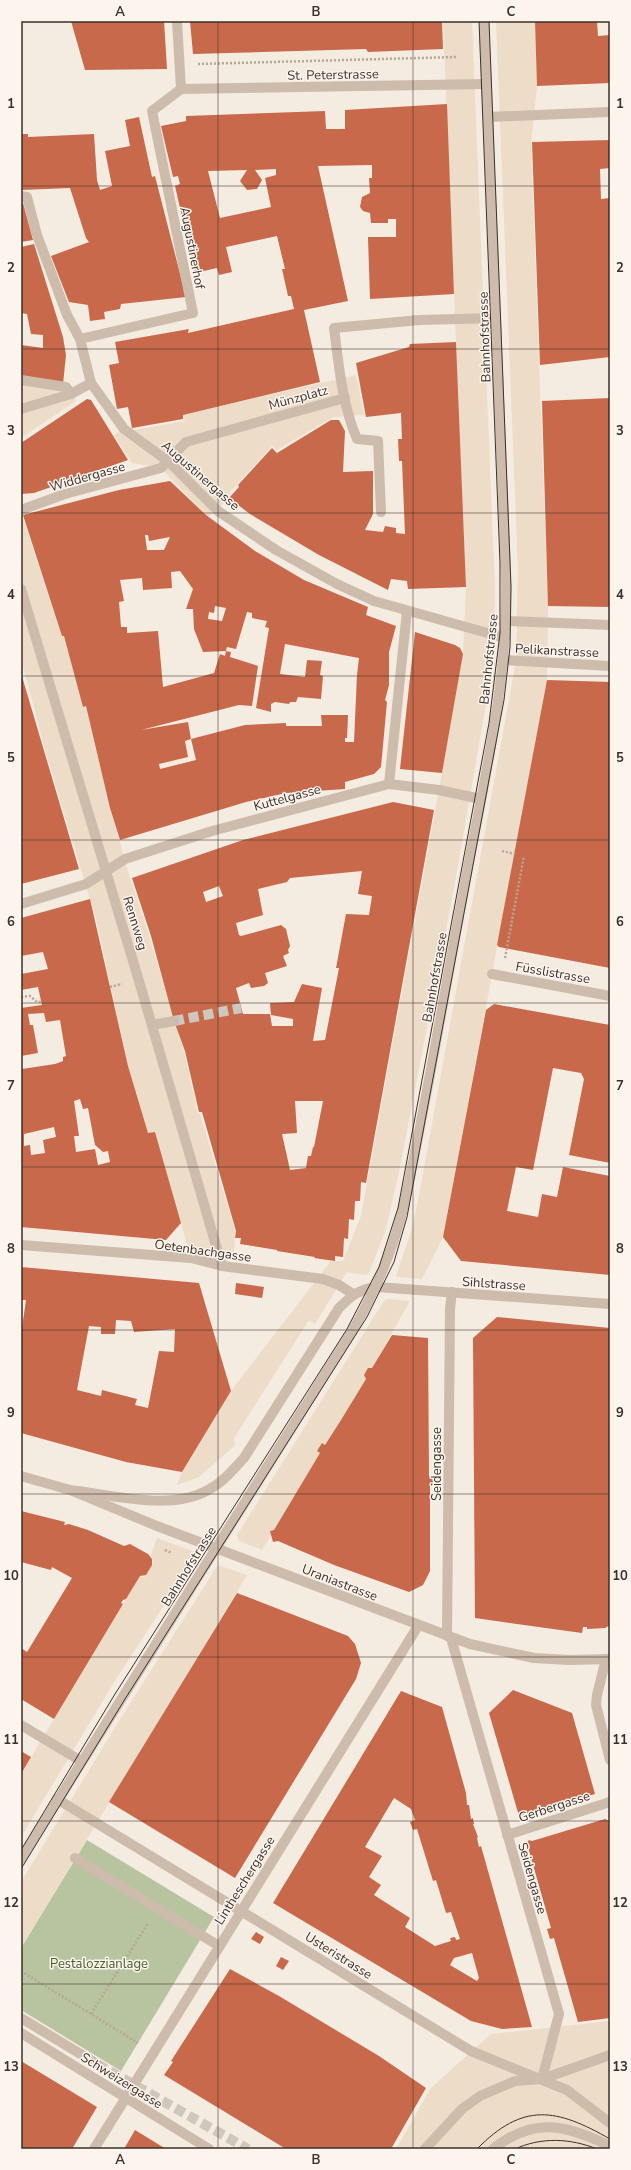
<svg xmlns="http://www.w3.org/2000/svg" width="631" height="2170" font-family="'Nunito Sans',sans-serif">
  <rect width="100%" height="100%" fill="#f4ebe1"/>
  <path fill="#b8c4a0" d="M87,1840L214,1917L121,2071L21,2010V1948Z"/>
  <g fill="#ecdcc8">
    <path d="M443,21H472L495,591L493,652L489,687L454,888L398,1177L385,1232L369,1273L365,1275L347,1272L315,1324L309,1320L234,1438L235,1445L199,1477L177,1485L182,1472L231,1391L331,1261H343L361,1216L442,773L463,654L466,587Z"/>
    <path d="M496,21H535L537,86L531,144L548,606L547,680L443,1237L422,1279L398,1277L396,1276L410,1235L418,1201L516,661L518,570Z"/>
    <path d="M356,375L364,415L333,417L277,450L272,446L231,491L218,511L208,517L161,468L132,463L114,435L125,429L134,430L185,421L183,415Z"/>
    <path d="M21,380L66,387L76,401L21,438Z"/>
    <path d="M21,512L62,636H64L83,707L86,706L110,808L130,878L146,926L184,1052L198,1114H200L235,1231L234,1253L222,1266L191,1258L155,1132L148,1133L128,1066L97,923L46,753L21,659Z"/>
    <path d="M387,1299L410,1301L372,1368L364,1374L366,1379L341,1420L325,1445L322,1443L317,1451L320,1453L271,1535L262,1550L239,1541L237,1535L384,1301Z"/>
    <path d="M157,1538L195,1552L196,1556L116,1679L21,1837V1774L140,1576L144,1578L153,1563L151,1555Z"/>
    <path d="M218,1565L247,1575L21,1948V1882L119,1721Z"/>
    <path d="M610,2021V2149H396L431,2088L491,2034Z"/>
  </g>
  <g fill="#c8694b" fill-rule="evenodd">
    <path d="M71,21H164L167,69L85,70Z"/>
    <path d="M190,21H442L443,49L368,52L366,49L193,54Z"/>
    <path d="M535,21H597L598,36L610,35V83L537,86Z"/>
    <path d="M447,104L454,294L370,299L368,237H396V219H388V223H371L370,213L363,211L360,207L362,197L370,193L369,178H372V165L318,166L348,301L304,310L320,382L183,415V419L132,428L128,407L117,409L109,365L119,363L115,342L189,329L188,333L294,309L291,296H288L282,269H285L277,236L226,247L232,272L219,275L217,268L195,273L175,186L180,184L178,176L173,177L161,126L186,121V116L325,111L326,129H345V110ZM276,169V175L265,178L271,207L220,218L208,171L247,170L240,181L247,190L257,189L262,180L255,170Z"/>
    <path d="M139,117L152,177L155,176L186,297L121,304L120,309L104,312L105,319L90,321L88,305L69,302L51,256L89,242L86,238L70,188L21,190V134H28V137L94,134L97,180L100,190L112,186L105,151L130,146L125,120Z"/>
    <path d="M610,140V168L600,169L601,199L610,198V357L540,365L532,142Z"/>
    <path d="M21,203H23L33,240L21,242Z"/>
    <path d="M34,244L63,337L66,355L63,384L21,378V345L43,348V335L31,334L27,314L21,313V247Z"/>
    <path d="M456,342L466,587L408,589L407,581L391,579L388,590L319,555L250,514L229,498L239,487L238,485L272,448L277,453L331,420H339L345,431L343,472L373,471V514L365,530L383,532L385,526L396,528V533L405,534L402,461H399L398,439H402L401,413L366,417L356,363L409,347L410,344Z"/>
    <path d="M610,398V607L548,606L542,401Z"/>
    <path d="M87,399L91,400L128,460L34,493L21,494V443Z"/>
    <path d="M170,481L206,515L255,551L304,580L368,607L366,615L396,626L389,652V685L385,700L387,702L381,767L374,774L345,782V789L286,793L246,802L120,840L110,808L86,706L83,707L64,636H62L23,515L119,490ZM145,535H148L149,541L170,537L164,550H147ZM180,571L193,589L186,609H193L194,629L203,652L226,651L227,647L236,649L247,612L252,613V618L267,621L265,627L269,628L256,708L271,712V704L275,702L289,704L290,702H296L298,697L321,699L323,676L320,675L322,661L307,660L305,677L280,674L285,644L359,658L357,675L354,742H345V738H347L348,715H321L322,726H286V723L245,725L191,739L196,760L160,769L159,764L188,757L185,741L191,739L188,722L141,730L239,705L252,706L258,666L230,657L231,652L226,651L225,656L220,654L214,673L163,687L158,631L127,633V627H121L119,602L124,601L120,580L142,578L143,590L172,588L171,572ZM215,606L226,608L222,621L208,619L209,612L214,613Z"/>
    <path d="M415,632L455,645L460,648L463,654L442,773L400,769Z"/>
    <path d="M21,673L79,869L21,884Z"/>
    <path d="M547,680L610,682V968L499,947L497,945Z"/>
    <path d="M393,802L434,810L366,1183L361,1182L360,1201H355L354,1220L349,1219L348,1239L344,1238L343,1257L335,1256V1261L314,1258L315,1257L277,1251V1250L240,1244L241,1238H235L236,1231L202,1112H199L185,1051L174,1021L151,936L132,878L243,840ZM362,871L358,894L372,896L369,915L346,914L336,968H339L325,1040L313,1041L322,988L302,984L294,1002L270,1003L271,1015L293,1019V1026H272L270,1014H243L236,988L249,983L251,988L264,986L268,983L265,973L287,966L283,956L289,953L288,950L290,946L286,929L281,925L241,936L239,935L236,923L263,915L258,889L287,882L290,878ZM219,886L223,896L206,902L203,892ZM295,1101H323L314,1147H313L311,1156H308L306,1168L290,1170L282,1134L297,1133Z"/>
    <path d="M90,899L128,1066L148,1133L155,1132L181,1223L166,1240L21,1227L22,1069L55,1064L63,1061V1057L66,1056L60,1020L46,1022L44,1013L28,1014L30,1025H33L38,1053L21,1056V1008L42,1005L38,987L21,990V974L48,969L43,952L21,956V918ZM80,1099L83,1109L88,1108L95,1145L103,1152L108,1151L110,1162L98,1165L95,1149L76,1152L74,1136H79L74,1101ZM54,1127L56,1137L43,1140L45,1153L31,1155L30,1145L24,1146V1134Z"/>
    <path d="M494,1004L610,1025V1163L569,1155L584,1079L581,1073L553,1068L533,1170L516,1167L507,1211L538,1217L542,1194L557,1197L563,1167L610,1176V1275L461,1261L443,1237L486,1010Z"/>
    <path d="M21,1267L199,1283L231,1391L182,1472L126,1462L21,1433V1335L26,1300H21ZM116,1320L131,1321L134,1332L175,1329L174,1352L159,1351L148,1408L135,1405L137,1399L102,1390L101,1396L77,1390L89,1326L101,1327V1334H115Z"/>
    <path d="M236,1283L264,1287L262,1298L235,1294Z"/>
    <path d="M497,1317L610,1328V1626L606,1627V1628L587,1629V1627H583L582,1633L475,1618L473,1338Z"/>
    <path d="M392,1335L428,1338L429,1476L432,1477L433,1481V1484L430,1486V1571L423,1585L409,1592L334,1565L278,1541L273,1542L270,1531L274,1530L320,1453L317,1451L322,1443L325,1445L341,1420L366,1379L364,1375L368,1368H372Z"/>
    <path d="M21,1511L65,1522L64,1525L69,1524L88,1530L124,1546L130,1544L148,1554L152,1559V1565L146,1575L140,1576L126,1599L123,1600L121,1603L123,1604L54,1719L21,1699V1648L27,1652L72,1578L52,1567L51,1570L21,1562Z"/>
    <path d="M237,1593L348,1636L355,1644L361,1663L356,1679L235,1878L109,1802Z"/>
    <path d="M513,1690L572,1713L595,1794L519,1816L489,1713Z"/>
    <path d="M401,1691L442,1707L466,1793L467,1805H469L471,1819L473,1818L474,1824H473L478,1837L477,1838L479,1847L481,1846L532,2027L502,2029L471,2021L273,1903ZM394,1798L411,1809L415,1820L410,1822L413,1830L417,1829L433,1881L436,1880L446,1913L451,1912L460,1939L456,1940L455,1937L450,1938L451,1941L435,1946L405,1927L410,1918L374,1895L381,1885L369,1877L382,1856L365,1847ZM472,1953L479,1978L477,1981L450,1965L454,1958Z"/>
    <path d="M21,1751L31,1757L21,1774Z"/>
    <path d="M605,1819L610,1821V2018L578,2022L554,1938L550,1939L547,1929L551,1928L528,1847L525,1846L529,1840L532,1841Z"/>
    <path d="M256,1932L264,1937L260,1944L251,1939Z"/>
    <path d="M281,1957L289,1961L283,1970L276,1966Z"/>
    <path d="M230,1969L279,1996L379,2056L426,2088L391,2149H286L164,2075L173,2062L171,2061Z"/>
    <path d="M21,2061L97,2107L72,2149H21Z"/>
    <path d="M135,2130L166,2149H124Z"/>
  </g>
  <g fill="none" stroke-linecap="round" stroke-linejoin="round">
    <g stroke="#cfc6bd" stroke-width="10" stroke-dasharray="10 5" stroke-linecap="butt">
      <path d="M174,1021L241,1008"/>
      <path d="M97,2064L248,2149"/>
    </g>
    <g stroke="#b9a596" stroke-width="2.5" stroke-dasharray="2 2" stroke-linecap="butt">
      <path d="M198,64L457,57"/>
      <path d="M502,851L515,854"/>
      <path d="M505,958L524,856"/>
      <path d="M110,987L122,984"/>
      <path d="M21,997L30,996L37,1002H41"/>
      <path d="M165,1550L172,1553"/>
      <path d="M21,1971L138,2043"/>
      <path d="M91,2014L148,1923"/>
    </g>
    <g stroke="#cdbbac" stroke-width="10">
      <path d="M177,21L181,89"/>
      <path d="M181,89L486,84"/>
      <path d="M488,117L610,112"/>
      <path d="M21,196L27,197L37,235L67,315L80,339L91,383L124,429L169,462L218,511L276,550L337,584L374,601L505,638"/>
      <path d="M80,339L193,313L152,111L181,89"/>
      <path d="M21,380L66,387L71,394L91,383"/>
      <path d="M21,409L71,394"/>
      <path d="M21,510L65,494L161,468L186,442L345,398"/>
      <path d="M381,512L378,441L357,439C342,404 339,366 334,328L419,320L496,318"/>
      <path d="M21,589L139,981L222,1266"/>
      <path d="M506,621L610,625"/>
      <path d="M504,660L610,666"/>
      <path d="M389,784L407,611"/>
      <path d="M21,904L86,884L125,859L212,831L389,784L439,790L481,799"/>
      <path d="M492,974L610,996"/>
      <path d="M152,1025L174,1021"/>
      <path d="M21,1245L191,1258L222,1266L323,1279L339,1285L353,1294"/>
      <path d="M21,1476L70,1490L157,1526L470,1644L534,1658L569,1660L610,1659"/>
      <path d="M70,1490C114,1495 175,1513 213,1487C226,1480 234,1468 244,1458L339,1308C351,1296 359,1289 377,1287L610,1304"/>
      <path d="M447,1636L450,1309L452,1292"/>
      <path d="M451,1638L559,2014L542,2079"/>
      <path d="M606,1659L597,1695L596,1705L610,1760"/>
      <path d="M21,1725L81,1761"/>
      <path d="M57,1799L471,2051L567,2090L610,2123"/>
      <path d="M507,1835L610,1802"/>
      <path d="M75,1858L219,1946"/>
      <path d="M21,1859L353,1330C377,1287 392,1253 404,1205C427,1100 444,994 464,889C483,785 509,680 506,574L484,21"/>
      <path d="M21,2018L97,2064"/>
      <path d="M21,2033L209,2149"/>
      <path d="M94,2149L418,1626"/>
      <path d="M425,2149L462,2109L480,2096L515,2081L542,2079L610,2055"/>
      <path d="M493,2149C534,2116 566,2125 610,2146"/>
    </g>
    <g stroke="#3b302b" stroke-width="1">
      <path d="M21,1850L115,1694L347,1329L379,1267L398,1208L489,723L500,633V563L479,21"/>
      <path d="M21,1869L125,1699L367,1317L394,1262L407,1217L504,700L510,647L511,587L489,21"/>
      <path d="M477,2149C523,2102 556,2108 610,2139"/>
      <path d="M515,2149C541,2137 570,2138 597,2149"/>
    </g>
  </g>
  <path fill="none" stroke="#3b302b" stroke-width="1" stroke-opacity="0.55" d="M218,21V2149M413,21V2149M21,186H610M21,349H610M21,513H610M21,676H610M21,840H610M21,1003H610M21,1167H610M21,1330H610M21,1494H610M21,1657H610M21,1821H610M21,1984H610"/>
  <g text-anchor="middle" stroke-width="3" stroke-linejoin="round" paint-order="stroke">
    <g font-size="13" fill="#3b302b" stroke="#fbf5ee">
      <text transform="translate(333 74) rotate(-1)" y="5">St. Peterstrasse</text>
      <text transform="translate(193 248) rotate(79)" y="5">Augustinerhof</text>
      <text transform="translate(484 337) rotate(-92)" y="5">Bahnhofstrasse</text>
      <text transform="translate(298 397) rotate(-15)" y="5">Münzplatz</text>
      <text transform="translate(201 475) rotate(41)" y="5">Augustinergasse</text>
      <text transform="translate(87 476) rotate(-16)" y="5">Widdergasse</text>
      <text transform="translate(557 650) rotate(3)" y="5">Pelikanstrasse</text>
      <text transform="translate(488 659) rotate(-84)" y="5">Bahnhofstrasse</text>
      <text transform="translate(287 797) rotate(-15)" y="5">Kuttelgasse</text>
      <text transform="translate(136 923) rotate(73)" y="5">Rennweg</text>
      <text transform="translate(553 972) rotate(10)" y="5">Füsslistrasse</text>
      <text transform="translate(434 977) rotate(-80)" y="5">Bahnhofstrasse</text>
      <text transform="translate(203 1250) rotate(8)" y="5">Oetenbachgasse</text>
      <text transform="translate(494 1283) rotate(4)" y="5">Sihlstrasse</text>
      <text transform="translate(436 1464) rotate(-90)" y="5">Seidengasse</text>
      <text transform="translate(188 1566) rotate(-58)" y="5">Bahnhofstrasse</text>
      <text transform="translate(340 1582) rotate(21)" y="5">Uraniastrasse</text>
      <text transform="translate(554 1806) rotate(-18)" y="5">Gerbergasse</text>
      <text transform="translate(533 1878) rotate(74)" y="5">Seidengasse</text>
      <text transform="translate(244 1880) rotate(-58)" y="5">Lintheschergasse</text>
      <text transform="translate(339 1955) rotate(32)" y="5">Usteristrasse</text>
      <text transform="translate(122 2080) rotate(32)" y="5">Schweizergasse</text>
    </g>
    <g font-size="13" fill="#4a5a2e" stroke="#fbf5ee">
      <text x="99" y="1968">Pestalozzianlage</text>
    </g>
  </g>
  <rect width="631" height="2170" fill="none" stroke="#fbf5ee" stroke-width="44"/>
  <rect x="22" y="22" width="587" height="2126" fill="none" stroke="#3b302b" stroke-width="1.5"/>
  <g font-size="13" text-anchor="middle" font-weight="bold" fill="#3b302b">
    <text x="120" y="16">A</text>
    <text x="316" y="16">B</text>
    <text x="511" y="16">C</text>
    <text x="11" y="108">1</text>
    <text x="620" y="108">1</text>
    <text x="11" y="272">2</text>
    <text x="620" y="272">2</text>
    <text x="11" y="435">3</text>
    <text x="620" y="435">3</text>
    <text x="11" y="599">4</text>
    <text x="620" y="599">4</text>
    <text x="11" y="762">5</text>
    <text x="620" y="762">5</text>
    <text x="11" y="926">6</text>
    <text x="620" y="926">6</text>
    <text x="11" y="1090">7</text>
    <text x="620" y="1090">7</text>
    <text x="11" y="1253">8</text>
    <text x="620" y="1253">8</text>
    <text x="11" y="1417">9</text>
    <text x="620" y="1417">9</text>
    <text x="11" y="1580">10</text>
    <text x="620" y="1580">10</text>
    <text x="11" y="1744">11</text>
    <text x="620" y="1744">11</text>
    <text x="11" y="1907">12</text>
    <text x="620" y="1907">12</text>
    <text x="11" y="2071">13</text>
    <text x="620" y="2071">13</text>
    <text x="120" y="2164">A</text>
    <text x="316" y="2164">B</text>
    <text x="511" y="2164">C</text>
  </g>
</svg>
